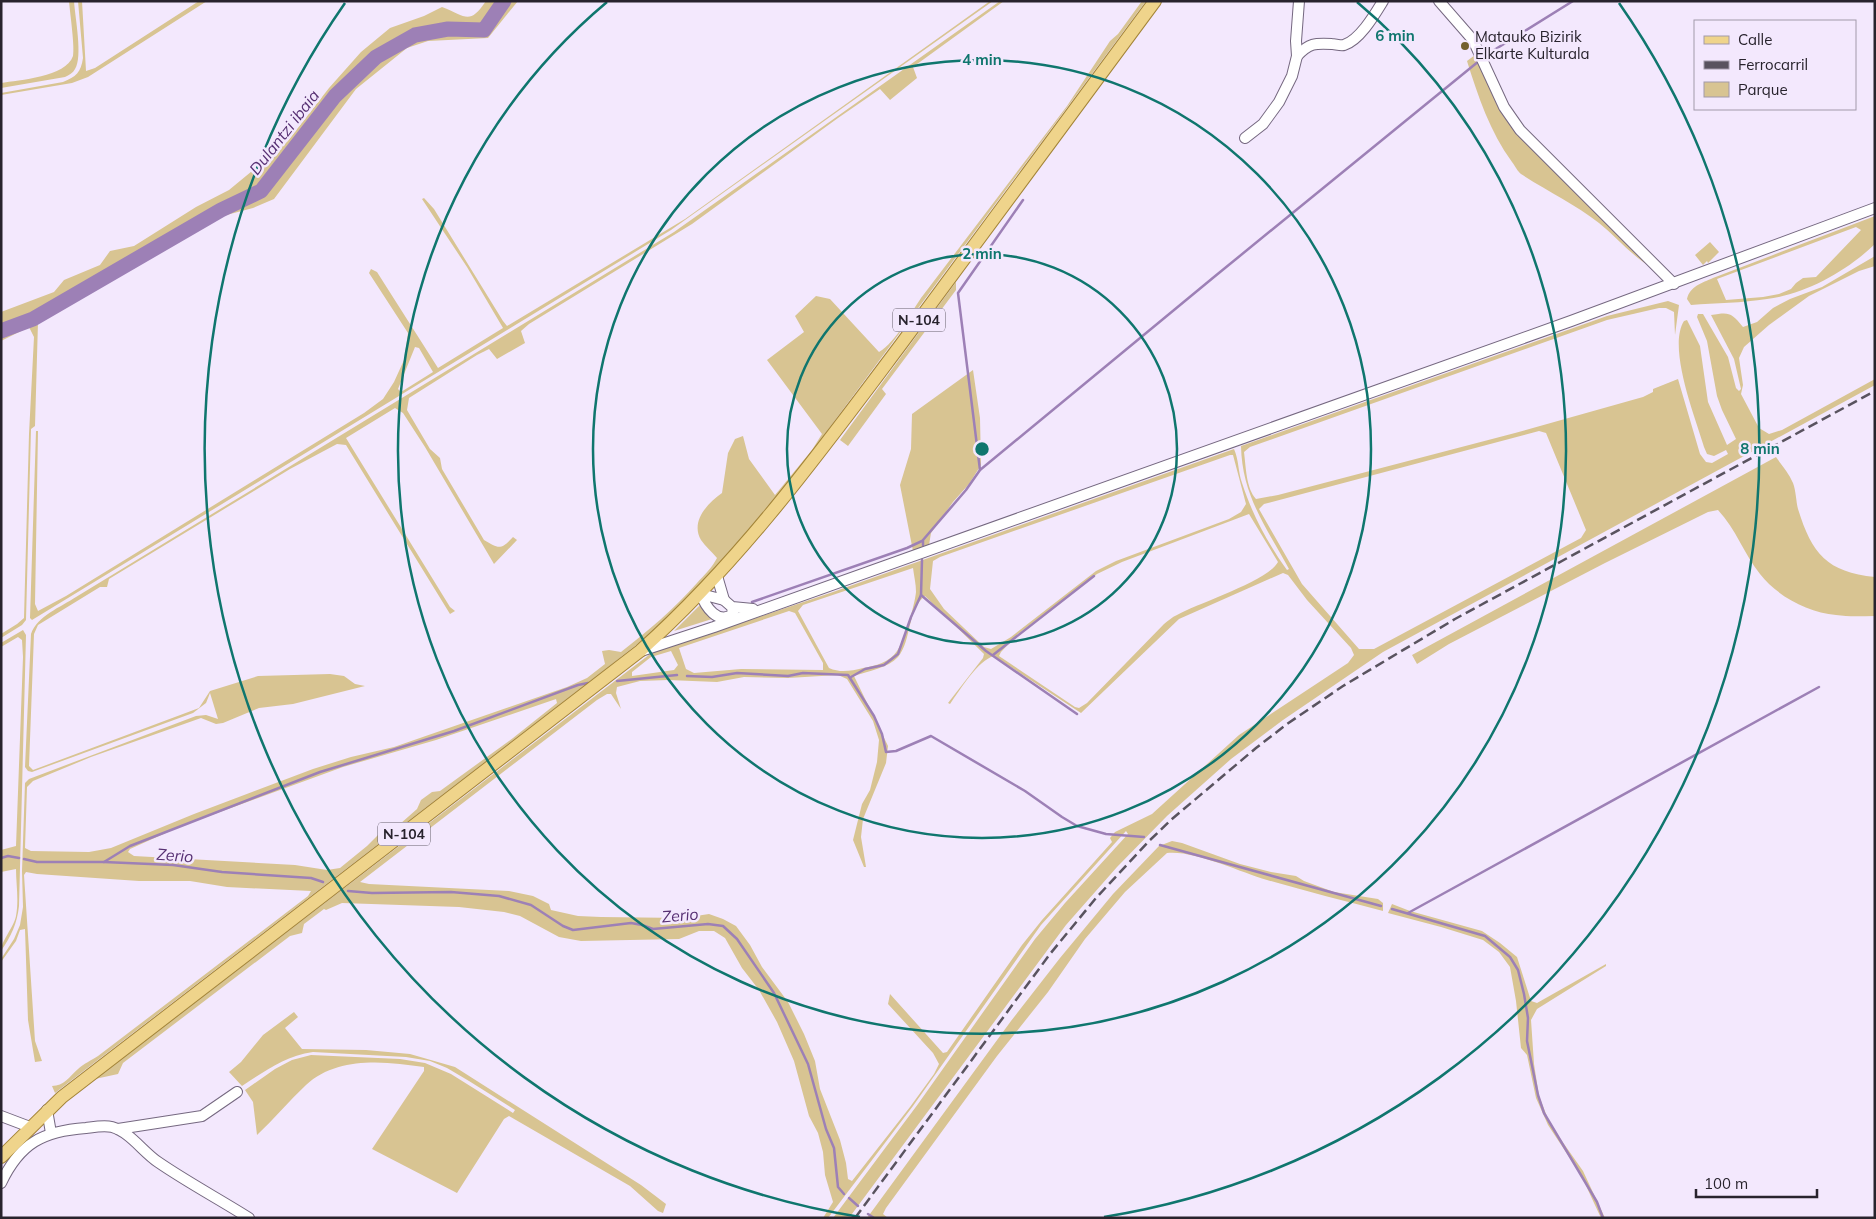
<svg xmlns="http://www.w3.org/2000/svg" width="1876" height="1219" font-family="Mulish,sans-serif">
  <rect width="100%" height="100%" fill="#f3e8fd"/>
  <g fill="#d8c492" fill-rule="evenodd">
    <path d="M69,1H74C75,17 83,57 75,69C73,73 69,75 65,77L1,88V83C19,80 66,77 73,56C75,47 70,13 69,1Z"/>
    <path d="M78,1H82L86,71L95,68L199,1H207L88,77L72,83L1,95V93L63,82C76,77 81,72 83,58Z"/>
    <path d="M486,1H518L488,38L428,41L407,48L356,89L274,199L253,208L215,218L65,308L38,322L35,426L31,429L26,620L22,625L1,638V634L17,624L24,618L29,434L34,337L29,327L1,341V312L54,292L64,280L100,265L110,251L134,246L196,207L229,190L287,142L329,88L361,52L390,28L424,16L442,7C466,16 469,26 486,1Z"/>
    <path d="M990,1H993L671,230L32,620L30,618L36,431H38L35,604L38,611L66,596L364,413L383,399L394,382L404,360L408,333L369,273L371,269L377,272L438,368L503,328L467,267L422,199L424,198L434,209L503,321L507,326L685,219ZM415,347L419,348L433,372L401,392L398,389Z"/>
    <path d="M1000,1H1004L913,67L917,78L890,100L880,89L838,118L692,224L529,324L521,331L525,343L497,359L489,349L477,355L409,398L407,410L430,449L440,458L442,469L484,540C499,549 501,550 513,537L517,540L494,564L425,447L403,413L395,408L346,438L450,607L455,611L450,614L346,445L337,444L290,469L109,579L107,587H100L38,625L34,634L29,766L33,770L199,708L210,691L258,676L330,674L344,676L355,684L365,686L293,704L259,708L223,723L216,724L201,718L91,757L33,781L27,787L25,848L31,851L89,852L111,848L194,814L313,769L351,757L394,747L567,687L587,678L605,664L602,651L609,650L621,652C648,631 674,609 697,583C704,575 712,568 717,558C712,552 705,546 701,540C690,521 708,503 722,493L728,453L735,439L743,436L749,459L775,495L812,450L822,434L767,360L804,332L795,316L816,296L830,299L879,352C896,342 910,314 921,298L1067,106L1110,41L1118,34L1142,1H1146L798,470C753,525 707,581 655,629C641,642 625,653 611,665L55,1093L52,1086C64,1086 69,1077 78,1069C83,1064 92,1060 98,1056L308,896L311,891L227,887L190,881H139L37,874L26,872L24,875L35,1041L42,1061L35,1062L28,1020L25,929L20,930L16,941L1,962V959L14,939L20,925L23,907L22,871L25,783L29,779L196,716L206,715L218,719L210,693L206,703L193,713L32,772L28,771L25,767L31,634C37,616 61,607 76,597L674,232ZM556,699L557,703L513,738L440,791L432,792L421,800L417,809L400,824L378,835L367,846L340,868L327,870L295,865L134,856L128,852L130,849L179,827L343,767L436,740Z"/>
    <path d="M1475,55L1508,121L1655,269C1633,258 1618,238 1599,223C1575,204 1547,191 1521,174C1518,172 1515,166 1512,162C1490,132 1478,96 1467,61Z"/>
    <path d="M1875,216V244C1847,271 1806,294 1767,299C1742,303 1716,303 1691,305L1687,299C1690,286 1702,283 1713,278ZM1856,227L1861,230L1816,277L1803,278L1796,283L1791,289L1779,294L1763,297L1726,300L1717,279Z"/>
    <path d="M1710,242L1719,252L1708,263L1707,261L1703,265L1695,255Z"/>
    <path d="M1875,256V266L1859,271L1809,296L1769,325L1744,347L1739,358L1743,385L1741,394L1759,428L1769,434L1782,430L1875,379V385L1383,652L1283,720L1231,759L1167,816L1117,867L1066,925L849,1218H833L918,1104L1035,939L1065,903L1128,834L1126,831L1041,925L913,1106L828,1218H823L833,1202L825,1175L823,1152L818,1133L809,1116L794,1061L777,1022L759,990L742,968L725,938L714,931H699L679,939L581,941L559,937L520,916L504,912L459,907L342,903L326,910L324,909L304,924L302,933L290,936L123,1063L118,1074L95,1079L654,651L676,645L833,592L1234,449C1239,460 1238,472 1242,483C1252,514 1268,544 1287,570L1289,569C1266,527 1242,495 1241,446L1607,316L1668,301L1679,305L1675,335L1674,312L1666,308H1659L1607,320L1250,447L1244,452C1246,467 1246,488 1256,499L1278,495L1515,433L1643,397L1653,392V389L1678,379L1700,454L1706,462L1712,463L1728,454L1726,450L1714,456L1707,454L1704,447C1696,419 1667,348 1684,321L1687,320L1700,346L1708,402L1727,445L1736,439L1722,410L1717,396L1707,341L1697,317L1698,314H1703L1728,357L1736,388L1739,391L1741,389L1734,359L1711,315C1729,312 1731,312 1743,327L1757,322L1773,308L1790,299L1822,287ZM1539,431L1546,433L1586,530L1581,538L1374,649H1359L1302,584L1259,509L1264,504ZM1230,455H1233L1246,504L1241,512L1229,519L1116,561L1096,571L1011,637L991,649L984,647L944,609L930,589L933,561L940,557ZM1249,514L1278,562C1268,581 1198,603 1177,615C1172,617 1168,621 1164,624L1087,703L1079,708L1075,707L999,656L1001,652L1018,634L1097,574L1122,562ZM913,568C914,576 916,584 916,592C915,604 904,642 897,651C890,662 875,666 863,668C851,671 840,673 829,668L798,611L803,605ZM1283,573L1288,575L1307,600L1351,648L1354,655L1348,663L1239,735L1152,814L1115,832L1110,838L1112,842L1042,920L1022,945L947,1052L943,1053L890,994L888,1004L933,1053L939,1064L934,1074L910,1107L852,1181L848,1179L846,1163L840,1140L820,1089L815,1061L804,1034L788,1002L762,967L750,945L736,926L723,919L709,914L683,918L601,917L578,916L551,910L549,904L533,896L509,891L369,884L360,882L597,700L607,694H611L621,709L616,693L617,687L640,681L668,680L717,682L744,677L788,678L838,675L847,679L873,721L879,740L877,762L870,790L862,804L853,840L864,867H866L861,837L863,819L886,763L888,746L854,676C868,671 888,668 898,657C912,640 907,609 925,596L984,654L983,658L948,703L950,704C960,690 978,660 994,656L1081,713L1179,619ZM789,611L795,613L823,663V670L741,669L694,673L686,669L679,648ZM671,651L678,665L674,670L632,676V672L651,657Z"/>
    <path d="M956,282V290L882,389L886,394L848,446L840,440Z"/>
    <path d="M973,370L980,418L981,465L969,484L953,502L931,533L929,545L913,551L900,485L911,449L912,414Z"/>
    <path d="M1776,457C1782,466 1789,473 1793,483C1796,491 1796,501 1798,509C1812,554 1827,572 1875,577V616C1862,616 1849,617 1836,615C1808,612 1778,597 1760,574C1744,554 1736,529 1718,510L1708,512L1605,563L1449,644L1417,664L1412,655Z"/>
    <path d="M700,605L712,619L674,631Z"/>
    <path d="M23,630L26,635L19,906C17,924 11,936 1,951C1,941 14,927 16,916C19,900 16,884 16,869L1,872V850L16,846L23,657L22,640L18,637L1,647V643Z"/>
    <path d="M1172,841L1182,843L1240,864L1271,872L1296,876L1304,881L1334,892L1378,899L1383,903V911C1344,901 1305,891 1267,880C1240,872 1194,850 1167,853L1125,892L1085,939L1048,992L997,1056L886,1208L883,1214L888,1218H867L1011,1021L1060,958L1113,894L1159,846Z"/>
    <path d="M1392,904L1410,911L1482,931L1500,943L1517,957L1531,1001L1537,1003L1606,964V966L1537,1009L1531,1020L1534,1064L1539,1096L1550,1124L1583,1171L1605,1218H1601L1581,1175L1548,1125L1536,1098L1527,1055L1521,1048L1516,1001L1510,967L1499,952L1483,940L1441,927L1388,913Z"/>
    <path d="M294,1012L298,1017L285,1028L302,1049L366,1050L410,1054L455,1067L641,1185L666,1204L663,1213L658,1211L630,1186L509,1116L504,1119L457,1193L372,1149L424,1071V1067C385,1061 337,1056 306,1085C289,1101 274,1119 257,1135L253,1102L245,1090L275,1069L292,1060L311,1055L400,1059L425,1063L451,1074L513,1113L515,1110L469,1081L447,1068L430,1061L406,1057L313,1052C285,1056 265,1071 242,1086L229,1072L241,1062L263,1035Z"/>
  </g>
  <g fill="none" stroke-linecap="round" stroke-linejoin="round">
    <g stroke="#9d80b6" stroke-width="2.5">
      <path d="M1486,55L1573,1"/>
      <path d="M980,470L958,293L1023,200"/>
      <path d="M923,545V540L966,490L980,470L1214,277L1479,61"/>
      <path d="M921,595L986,651L1077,714"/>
      <path d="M752,602L907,548L922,541"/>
      <path d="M993,655L1094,576"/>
      <path d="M687,676L712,677L737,673L788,676L803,673L848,675L874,716L882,734L886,752L896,751L931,736L1025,791L1062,817L1077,826L1106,834L1144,837"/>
      <path d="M851,677L865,669L884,665L898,654L911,617L921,595L922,560"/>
      <path d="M617,681L677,675"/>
      <path d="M1160,845L1381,906"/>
      <path d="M1,858L8,856L19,858"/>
      <path d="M24,859L37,862H104L173,865L222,872L311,878L323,882"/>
      <path d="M104,862L130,846L320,772L454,731L578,685L588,683"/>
      <path d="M348,891L372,893L451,892L499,896L531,905L563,926L573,930L631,923L642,925L653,929L708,924L723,926L737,939L774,993L808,1064L826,1129L834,1148L838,1187L844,1194"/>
      <path d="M1392,909L1485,936L1510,957L1518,970L1524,994L1528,1018L1527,1041L1538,1095L1544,1113L1597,1202L1603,1218"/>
      <path d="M1408,913L1819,687"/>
      <path d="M849,1198L858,1206"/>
      <path d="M868,1214L874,1218"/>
    </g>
    <path stroke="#9d80b6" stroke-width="15" d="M1,331L33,319L221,210L261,191L335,96L376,57L415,35L448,29L484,30L504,1"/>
    <g stroke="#756880" stroke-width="12">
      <g id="minor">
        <path d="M1439,1L1473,40L1504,107L1520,130L1674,284"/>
        <path d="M1297,56C1309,43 1315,43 1332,44C1335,44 1341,46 1344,45C1360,40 1375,14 1383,1"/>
        <path d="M1245,138L1263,124L1279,102L1292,76L1297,56L1296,41L1299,1"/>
        <path d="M717,576L724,600"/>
        <path d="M732,607L733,614C718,626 705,606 701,594L724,600L732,607L753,609"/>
        <path d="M641,651L714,627L1571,321L1875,208"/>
        <path d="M47,1110L51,1133"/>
        <path d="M1,1116L30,1127"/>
        <path d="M118,1129L202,1116L237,1092"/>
        <path d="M1,1183C20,1143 43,1131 86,1128C94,1127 104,1125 112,1127C130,1132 143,1152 158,1162C187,1182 219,1199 249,1218"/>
      </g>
    </g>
    <g stroke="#a38438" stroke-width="14">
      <path id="major" d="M1,1157L62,1097L640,651C741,561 821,451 902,343C986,229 1071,115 1155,1"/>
    </g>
    <use href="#minor" stroke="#fff" stroke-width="10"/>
    <use href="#major" stroke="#efd48b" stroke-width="12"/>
    <path stroke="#59535f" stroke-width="2.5" stroke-dasharray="10 5" stroke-linecap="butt" d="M855,1218L1050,954L1096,898L1149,841L1172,819L1256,748L1287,724L1343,686L1455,619L1875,391"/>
  </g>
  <g fill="none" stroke="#0f766e" stroke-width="2.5">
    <circle cx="982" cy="449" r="195"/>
    <circle cx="982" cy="449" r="389"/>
    <path d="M1357 2A584 584 0 1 1 607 2"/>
    <path d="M860 1217A778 778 0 0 1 345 3M1619 3A778 778 0 0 1 1104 1217"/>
  </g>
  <circle fill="#73602e" stroke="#f3e8fd" stroke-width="2" cx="1465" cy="46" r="5"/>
  <g text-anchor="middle" stroke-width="5" stroke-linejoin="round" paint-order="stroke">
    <g fill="#f3e8fd" stroke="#655e6b" stroke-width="1">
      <rect x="893" y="308.5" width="52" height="23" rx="4"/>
      <rect x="378" y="822.5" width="52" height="23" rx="4"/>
    </g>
    <g font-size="14" font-weight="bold" fill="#28232d">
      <text x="919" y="325">N-104</text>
      <text x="404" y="839">N-104</text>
    </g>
    <g font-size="15" fill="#28232d" stroke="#f3e8fd" text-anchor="start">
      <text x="1475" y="42">Matauko Bizirik<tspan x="1475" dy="17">Elkarte Kulturala</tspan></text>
    </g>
    <g font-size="16" font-style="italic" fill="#573073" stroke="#f3e8fd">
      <text transform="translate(284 132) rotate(-52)" y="6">Dulantzi ibaia</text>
      <text transform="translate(175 855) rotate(4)" y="6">Zerio</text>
      <text transform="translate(680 915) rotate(-5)" y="6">Zerio</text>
    </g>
  </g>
  <circle cx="982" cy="449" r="8" fill="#0f766e" stroke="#f3e8fd" stroke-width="2.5"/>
  <g font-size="15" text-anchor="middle" font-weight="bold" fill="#0f766e" stroke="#f3e8fd" stroke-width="5" stroke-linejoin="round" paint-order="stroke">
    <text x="1395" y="41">6 min</text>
    <text x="982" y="65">4 min</text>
    <text x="982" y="259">2 min</text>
    <text x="1760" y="454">8 min</text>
  </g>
  <rect width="1876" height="1219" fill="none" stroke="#28232d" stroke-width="5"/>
  <rect x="1694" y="20" width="162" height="90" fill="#f3e8fd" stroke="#a299aa"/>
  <rect x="1704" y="36" width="25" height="8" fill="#efd48b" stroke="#a299aa"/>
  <text x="1738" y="45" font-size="15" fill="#28232d">Calle</text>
  <rect x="1704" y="61" width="25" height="8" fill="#59535f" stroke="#a299aa"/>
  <text x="1738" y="70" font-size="15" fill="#28232d">Ferrocarril</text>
  <rect x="1704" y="82" width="25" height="15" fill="#d8c492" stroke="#a299aa"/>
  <text x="1738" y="95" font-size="15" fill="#28232d">Parque</text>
  <path d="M1696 1189v8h121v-8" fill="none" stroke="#28232d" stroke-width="2.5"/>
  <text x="1704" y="1189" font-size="15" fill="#28232d" stroke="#f3e8fd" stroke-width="4" paint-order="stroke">100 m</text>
</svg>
